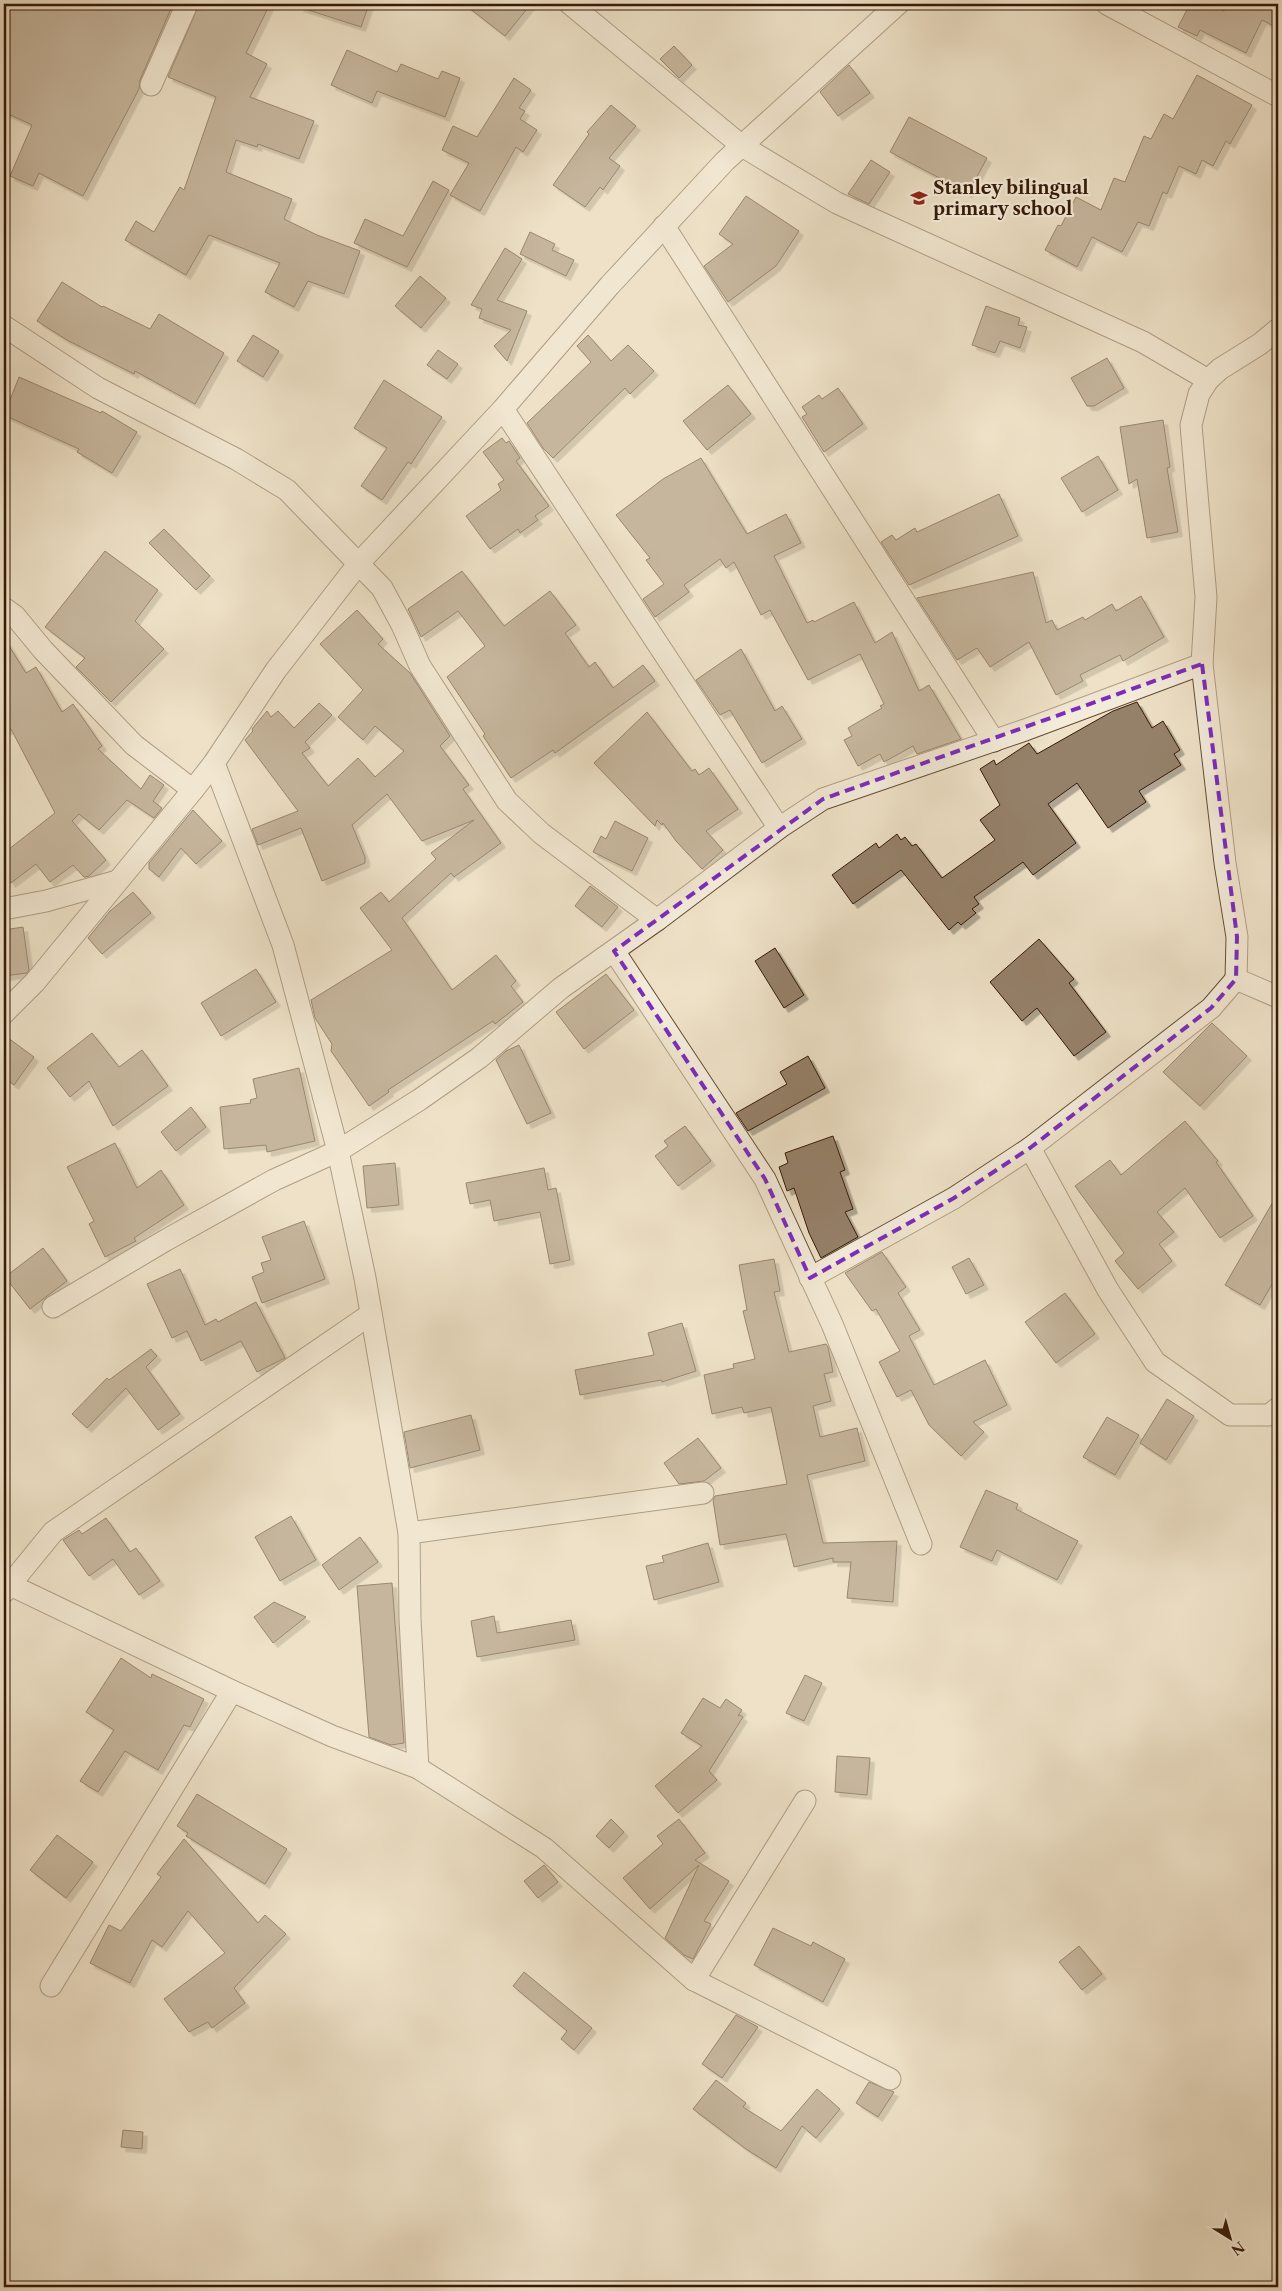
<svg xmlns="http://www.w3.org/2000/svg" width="1282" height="2291" font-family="'Libre Caslon Text',serif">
  <defs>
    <filter id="shadow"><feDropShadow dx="4.5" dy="4.5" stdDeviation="0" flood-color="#0004"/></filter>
  </defs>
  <rect width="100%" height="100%" fill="#eee1c7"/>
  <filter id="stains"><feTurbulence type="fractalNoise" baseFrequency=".004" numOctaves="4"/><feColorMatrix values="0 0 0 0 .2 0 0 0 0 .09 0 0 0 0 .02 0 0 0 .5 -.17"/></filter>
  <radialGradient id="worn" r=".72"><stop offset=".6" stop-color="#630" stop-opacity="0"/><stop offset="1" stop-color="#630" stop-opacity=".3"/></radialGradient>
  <g fill="#95816a" stroke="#351a06" filter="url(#shadow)">
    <path d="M4,4H173L140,80L139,89L83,196L39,173L33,186L10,176L32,125L4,112Z"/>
    <path d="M199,4H270L246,53L267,64L250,97L314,121L299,159L258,144L257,147L236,140L226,172L292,199L284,219L317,235L360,251L344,294L308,281L294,307L265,292L280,263L209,235L186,275L125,240L136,221L154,232L180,187L184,190L216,97L168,77Z"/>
    <path d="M300,4H369L361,27L299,7Z"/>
    <path d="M464,4H531L505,36Z"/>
    <path d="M1190,4H1209L1224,11L1227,4H1270L1278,6V28L1262,20L1246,53L1200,30L1197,36L1178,27Z"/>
    <path d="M674,46L692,65L679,78L660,59Z"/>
    <path d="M347,50L397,72L401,64L438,79L442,71L460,78L445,117L377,91L372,103L331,85Z"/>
    <path d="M849,65L870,93L838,116L820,92Z"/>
    <path d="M1197,75L1252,105L1230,144L1226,141L1213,166L1202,160L1196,174L1179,166L1167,194L1163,192L1149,226L1138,222L1122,252L1092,237L1077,267L1045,250L1058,225L1061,226L1076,197L1101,210L1114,178L1125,182L1144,136L1151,139L1164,114L1173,119Z"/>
    <path d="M514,78L531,90L519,108L525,111L520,119L537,130L523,152L516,147L480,211L450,195L469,163L442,150L453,126L477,137Z"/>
    <path d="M611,105L636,126L609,158L620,166L603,190L600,187L585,207L553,185L589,134L587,132Z"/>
    <path d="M909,117L987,158L968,193L890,152Z"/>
    <path d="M871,160L890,172L869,204L848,194Z"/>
    <path d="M433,181L449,190L407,267L354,243L365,219L403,236Z"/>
    <path d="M746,196L799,231L776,266L728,302L704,266L733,244L719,234Z"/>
    <path d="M530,232L555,244L552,250L574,260L566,276L520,254Z"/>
    <path d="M505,248L522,259L497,300L527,311L507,361L494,346L511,330L479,318L482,309L471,305Z"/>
    <path d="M420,276L446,298L421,328L395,306Z"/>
    <path d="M62,282L102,307L103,306L150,329L159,314L224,353L195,404L135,371L134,374L67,340L37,321Z"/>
    <path d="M986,306L1020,318L1018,325L1027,327L1020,348L1000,341L995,353L972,345Z"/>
    <path d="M253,335L279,351L263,377L237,361Z"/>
    <path d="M588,335L611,361L628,345L654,371L630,394L625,388L553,458L543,448L527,423L591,362L577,346Z"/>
    <path d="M438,350L458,364L447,379L427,365Z"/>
    <path d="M1107,358L1124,388L1094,406H1087L1071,378Z"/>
    <path d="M19,377L101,413L102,411L137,432L112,473L77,452L79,449L4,415Z"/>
    <path d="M384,380L442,417L411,464L408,462L382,500L361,486L387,448L354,428Z"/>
    <path d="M728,385L751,414L707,450L683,421Z"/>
    <path d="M838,388L863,424L824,452L802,417L807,414L802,407L819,395L822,399Z"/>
    <path d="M1163,420L1170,467L1167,468L1178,532L1147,538L1137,479L1129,484L1120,427Z"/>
    <path d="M502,438L506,443L509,441L520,458L516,461L549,506L535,516L538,520L520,533L518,529L490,549L466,516L501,490L498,484L504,480L483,452Z"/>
    <path d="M1098,456L1118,490L1082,512L1061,478Z"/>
    <path d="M701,458L747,534L786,514L801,543L774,556L807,623L813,620L814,622L854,602L875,643L892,632L919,691L929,685L961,739L917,754L913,746L884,762L880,754L858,766L844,740L852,736L848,728L882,708L880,706L884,704L860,654L808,680L770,610L761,615L734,562L726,568L720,559L684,585L689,592L655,617L643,599L664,584L646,560L650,558L616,515L663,479Z"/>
    <path d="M999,494L1018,536L909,585L881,542L892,535L896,540L915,528L917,532Z"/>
    <path d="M164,529L210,576L196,590L149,543Z"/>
    <path d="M105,551L158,590L135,621L164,649L111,702L76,667L85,658L45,627Z"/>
    <path d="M462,571L504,626L550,591L576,625L565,633L589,667L595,662L613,688L643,665L655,681L555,753L553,750L511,778L483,736L485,734L447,677L485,646L458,611L421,637L408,609Z"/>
    <path d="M1033,572L1046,623L1052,620L1057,630L1083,617L1085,620L1112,604L1116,611L1141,596L1164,637L1123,661L1120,655L1080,675L1083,681L1056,695L1029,642L990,667L977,648L957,660L917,598Z"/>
    <path d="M357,610L383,639L378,644L410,673L450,736L440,746L469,785L463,789L501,843L454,877L451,873L402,918L452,990L496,955L516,981L511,986L523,1002L495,1024L493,1021L388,1090L389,1092L369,1106L331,1051L332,1044L315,1018L311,1000L392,950L360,908L381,892L389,902L436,859L431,853L474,820L422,841L387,794L352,825L365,857V863L322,881L301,828L258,845L252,829L298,811L245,740L253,731L252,729L267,711L271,717L278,711L294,728L319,703L332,715L305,742L310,748L302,753L328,786L358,758L375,777L404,751L375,726L363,740L338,717L363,690L320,644Z"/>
    <path d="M4,638L26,673L36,667L62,712L73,704L102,746L98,749L141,789L150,775L164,785L153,801L162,808L154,818L127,800L99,830L79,814L72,821L106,860L89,876L84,877L73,865L50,882L36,864L11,883L4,873V853L55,813L11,729L4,731Z"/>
    <path d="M741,649L775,711L782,706L802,739L762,763L730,710L720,715L696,680Z"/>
    <path d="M1137,702L1152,728L1163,721L1180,750L1174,754L1181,765L1139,791L1146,802L1108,828L1077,783L1048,804L1076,843L1033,875L1023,862L974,897L979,904L972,909L976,913L961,925L958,922L949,930L901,870L853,904L832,875L876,843L879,848L897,834L901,840L905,837L912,846L916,844L942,878L995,840L980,820L1000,805L980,769L994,760L996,765L1029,743L1037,754L1113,711Z"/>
    <path d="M647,712L692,771L695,769L699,775L709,768L738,809L706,831L723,850L702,869L676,841L663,823L662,825L657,820L655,826L594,763Z"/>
    <path d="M193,810L222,841L196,864L181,848L159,877L149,869V863Z"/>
    <path d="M615,821L648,838L632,871L593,852L601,836L606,839Z"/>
    <path d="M590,886L618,907L602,927L575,906Z"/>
    <path d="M133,892L151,913L102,954L88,938L110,911Z"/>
    <path d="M23,927L29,970L27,973L4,976V930Z"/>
    <path d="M1039,939L1074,979L1069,983L1106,1032L1074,1056L1037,1008L1022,1021L990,982Z"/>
    <path d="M775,948L804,995L784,1008L755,961Z"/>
    <path d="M256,969L276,1002L221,1036L201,1003Z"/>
    <path d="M606,974L634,1010L584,1049L556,1012Z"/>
    <path d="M1212,1023L1247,1056L1200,1106L1163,1072Z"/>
    <path d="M92,1033L119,1067L142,1050L168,1086L113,1126L89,1081L70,1097L47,1068Z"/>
    <path d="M4,1035L34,1057L14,1085L4,1077Z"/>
    <path d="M519,1045L551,1113L527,1124L496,1060L506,1051Z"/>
    <path d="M808,1056L825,1088L748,1131L736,1113L787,1084L780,1072Z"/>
    <path d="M299,1068L315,1141L267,1152L266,1145L224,1149L220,1107L251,1103L250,1100L257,1098L253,1079Z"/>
    <path d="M191,1107L206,1127L176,1151L161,1132Z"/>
    <path d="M1185,1121L1218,1161L1216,1162L1253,1216L1220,1238L1185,1188L1157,1212L1174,1232L1159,1244L1172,1261L1138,1289L1115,1261L1124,1253L1075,1186L1110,1160L1121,1175Z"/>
    <path d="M685,1126L711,1161L678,1186L655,1156L668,1146L664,1141Z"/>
    <path d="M833,1136L845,1170L840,1172L853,1209L845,1212L858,1237L821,1258L809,1233L794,1188L787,1191L779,1167L788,1163L785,1153Z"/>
    <path d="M115,1143L137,1188L161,1170L184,1205L134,1238L136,1241L105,1257L89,1224L94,1221L67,1167Z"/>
    <path d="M395,1163L399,1205L367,1208L363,1166Z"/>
    <path d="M544,1168L548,1190L556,1188L570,1260L550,1264L540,1212L494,1221L490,1200L470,1204L466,1183Z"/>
    <path d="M1278,1193V1274L1260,1305L1225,1285Z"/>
    <path d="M304,1221L325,1279L262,1303L252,1277L264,1272L261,1263L271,1260L262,1237Z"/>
    <path d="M43,1248L67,1281L30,1309L5,1277Z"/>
    <path d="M882,1252L906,1287L898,1293L920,1330L909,1336L934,1385L985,1360L1007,1405L973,1422L984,1432L961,1456L929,1425L911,1390L897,1397L879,1362L900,1351L876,1309L872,1311L845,1273Z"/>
    <path d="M969,1258L984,1285L966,1294L952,1267Z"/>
    <path d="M774,1259L780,1291L774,1292L789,1352L826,1344L828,1347L833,1372L824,1374L831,1401L813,1406L820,1437L857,1428L865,1461L807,1475L823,1543L897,1541L893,1602L847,1598L851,1562H833V1558L794,1567L786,1534L720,1545L713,1500L715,1496L787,1484L771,1407L744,1413L742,1407L712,1414L704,1375L734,1368L733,1364L755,1359L743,1311L747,1310L739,1265Z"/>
    <path d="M180,1269L205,1325L216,1319L218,1322L256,1302L285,1358L257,1372L241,1341L201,1361L187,1331L172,1338L147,1284Z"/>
    <path d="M1065,1293L1095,1334L1056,1363L1025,1322Z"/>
    <path d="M682,1323L696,1371L662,1382L661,1380L580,1395L575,1370L654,1355L648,1333Z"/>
    <path d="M151,1349L157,1356L146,1367L180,1414L158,1430L126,1388L87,1428L72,1414L107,1378L109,1380Z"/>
    <path d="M1167,1399L1194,1416L1166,1460L1140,1443Z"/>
    <path d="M471,1415L480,1450L410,1468L404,1432Z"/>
    <path d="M1107,1417L1139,1435L1115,1475L1083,1457Z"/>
    <path d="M698,1438L721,1468L704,1481L679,1484L664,1463Z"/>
    <path d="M986,1490L1018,1504L1016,1509L1078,1541L1057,1580L997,1550L992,1561L960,1547Z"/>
    <path d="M291,1516L316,1560L280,1581L255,1537Z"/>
    <path d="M106,1518L130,1552L136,1548L160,1581L139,1595L113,1559L89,1576L63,1540L79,1530L82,1534Z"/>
    <path d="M360,1537L378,1562L339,1590L322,1565Z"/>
    <path d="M708,1543L719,1582L654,1600L646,1566L664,1562L662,1556Z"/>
    <path d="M392,1583L404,1743L391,1745L369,1737L357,1586Z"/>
    <path d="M274,1602L306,1617L273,1643L254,1617Z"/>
    <path d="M494,1616L497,1633L571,1620L575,1640L477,1657L471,1621Z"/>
    <path d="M121,1658L151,1678L152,1674L204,1699L190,1727L184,1725L158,1770L125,1751L98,1792L80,1781L114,1730L86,1712Z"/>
    <path d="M805,1675L822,1683L804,1721L786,1713Z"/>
    <path d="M703,1698L720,1708L726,1699L742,1710L738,1716L740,1715L743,1717L709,1771L717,1780L678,1813L655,1786L702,1746L681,1733Z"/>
    <path d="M837,1756L870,1758L867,1795L835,1792Z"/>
    <path d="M197,1794L287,1849L265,1884L186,1836L188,1833L177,1826Z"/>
    <path d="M611,1819L624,1832L609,1848L596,1836Z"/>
    <path d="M679,1819L705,1853L695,1860L729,1881L704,1921L711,1924L693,1959L684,1955L665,1938L699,1865L650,1909L623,1878L663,1844L657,1836Z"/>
    <path d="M57,1835L93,1862L66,1898L30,1870Z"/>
    <path d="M184,1839L258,1923L265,1915L286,1934L234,1988L245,2003L212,2028L208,2022L189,2032L164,1999L225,1953L188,1911L162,1947L152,1940L130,1983L90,1963L109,1925L121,1931L161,1877L157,1874Z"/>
    <path d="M544,1865L558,1882L538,1898L524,1881Z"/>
    <path d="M773,1928L811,1946L813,1942L845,1959L823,2002L754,1965Z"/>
    <path d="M1079,1946L1102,1974L1082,1990L1059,1962Z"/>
    <path d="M524,1972L592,2028L574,2050L561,2039L567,2031L513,1986Z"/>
    <path d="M736,2015L758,2027L722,2078L702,2064Z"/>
    <path d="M716,2080L746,2103L743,2107L781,2131L817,2089L840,2109L816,2138L802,2126L776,2168L746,2149L693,2109Z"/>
    <path d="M869,2082L894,2092L878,2117L856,2103Z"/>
    <path d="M123,2130L143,2132L142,2149L121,2147Z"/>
  </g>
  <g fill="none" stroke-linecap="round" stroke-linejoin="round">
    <g stroke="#634c36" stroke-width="23">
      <g id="minor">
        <path d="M570,4L742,146L837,203L1143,342L1208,380"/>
        <path d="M1107,4L1278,96"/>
        <path d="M151,85L187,4"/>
        <path d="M664,226L994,741"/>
        <path d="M4,326L98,388L236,459L287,490L382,588L402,625L420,666L507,801L542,834L657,920"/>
        <path d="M503,409L779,828"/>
        <path d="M4,608L15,616L43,650L134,745L193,790"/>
        <path d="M1202,664L1225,863L1237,937L1236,979L1278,997"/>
        <path d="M4,909L46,901L117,881"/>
        <path d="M614,951L765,1179L832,1324L921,1544"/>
        <path d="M4,1013L35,982L193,790L214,763L276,670L359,563L503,409L610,285L725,161L898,4"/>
        <path d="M1030,1148L1108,1290L1155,1362L1230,1415H1269L1278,1408"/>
        <path d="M810,1278L954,1198L1030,1148L1211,1008L1236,979"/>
        <path d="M53,1307L166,1240L274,1180L338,1151L419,1100L479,1058L561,988L657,920L779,828L823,799L1025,730L1202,664L1206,597L1191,425L1199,394L1208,380L1220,369L1260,344L1278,329"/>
        <path d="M409,1533L703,1493"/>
        <path d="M4,1582L232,1691L332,1736L418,1768L410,1619L409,1533L365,1278L338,1151L283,945L214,763"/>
        <path d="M4,1592L53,1532L371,1314"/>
        <path d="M418,1768L544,1848L694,1980L890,2079"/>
        <path d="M694,1980L805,1801"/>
        <path d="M51,1986L232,1691"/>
      </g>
    </g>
    <use href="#minor" stroke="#f4ecdb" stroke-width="21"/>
  </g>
  <path d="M0 0H1282V2291H0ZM1202,664L1237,937L1236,979L1211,1008L1030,1148L954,1198L810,1278L765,1179L614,951L823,799Z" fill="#eee1c7" fill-opacity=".55" fill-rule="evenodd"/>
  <path fill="none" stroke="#7b2cbf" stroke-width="4" stroke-dasharray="10 6" stroke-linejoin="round" d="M1202,664L1237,937L1236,979L1211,1008L1030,1148L954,1198L810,1278L765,1179L614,951L823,799Z"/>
  <defs>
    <g id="school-bare" transform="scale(1.35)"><path d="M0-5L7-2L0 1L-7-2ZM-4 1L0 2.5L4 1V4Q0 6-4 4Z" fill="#8f2418" stroke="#f4ecdb" stroke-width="2.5" paint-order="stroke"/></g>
  </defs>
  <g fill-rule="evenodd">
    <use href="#school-bare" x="919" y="198"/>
  </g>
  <g text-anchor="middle" stroke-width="4.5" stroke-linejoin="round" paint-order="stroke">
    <g font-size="18" font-weight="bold" fill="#351a06" stroke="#f4ecdb" text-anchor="start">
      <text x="933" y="194">Stanley bilingual<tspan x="933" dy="21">primary school</tspan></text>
    </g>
  </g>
  <rect width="1282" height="2291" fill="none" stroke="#eee1c7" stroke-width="20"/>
  <rect x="5" y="5" width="1272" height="2281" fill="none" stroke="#351a06" stroke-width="2.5"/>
  <rect x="10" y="10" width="1262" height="2271" fill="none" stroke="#351a06"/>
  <g transform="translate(1230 2238) rotate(143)" stroke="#f4ecdb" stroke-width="4" paint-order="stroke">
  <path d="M0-4L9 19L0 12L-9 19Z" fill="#351a06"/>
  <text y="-8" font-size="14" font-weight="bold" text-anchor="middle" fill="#351a06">N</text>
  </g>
  <rect width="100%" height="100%" filter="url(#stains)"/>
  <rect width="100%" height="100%" fill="url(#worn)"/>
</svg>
